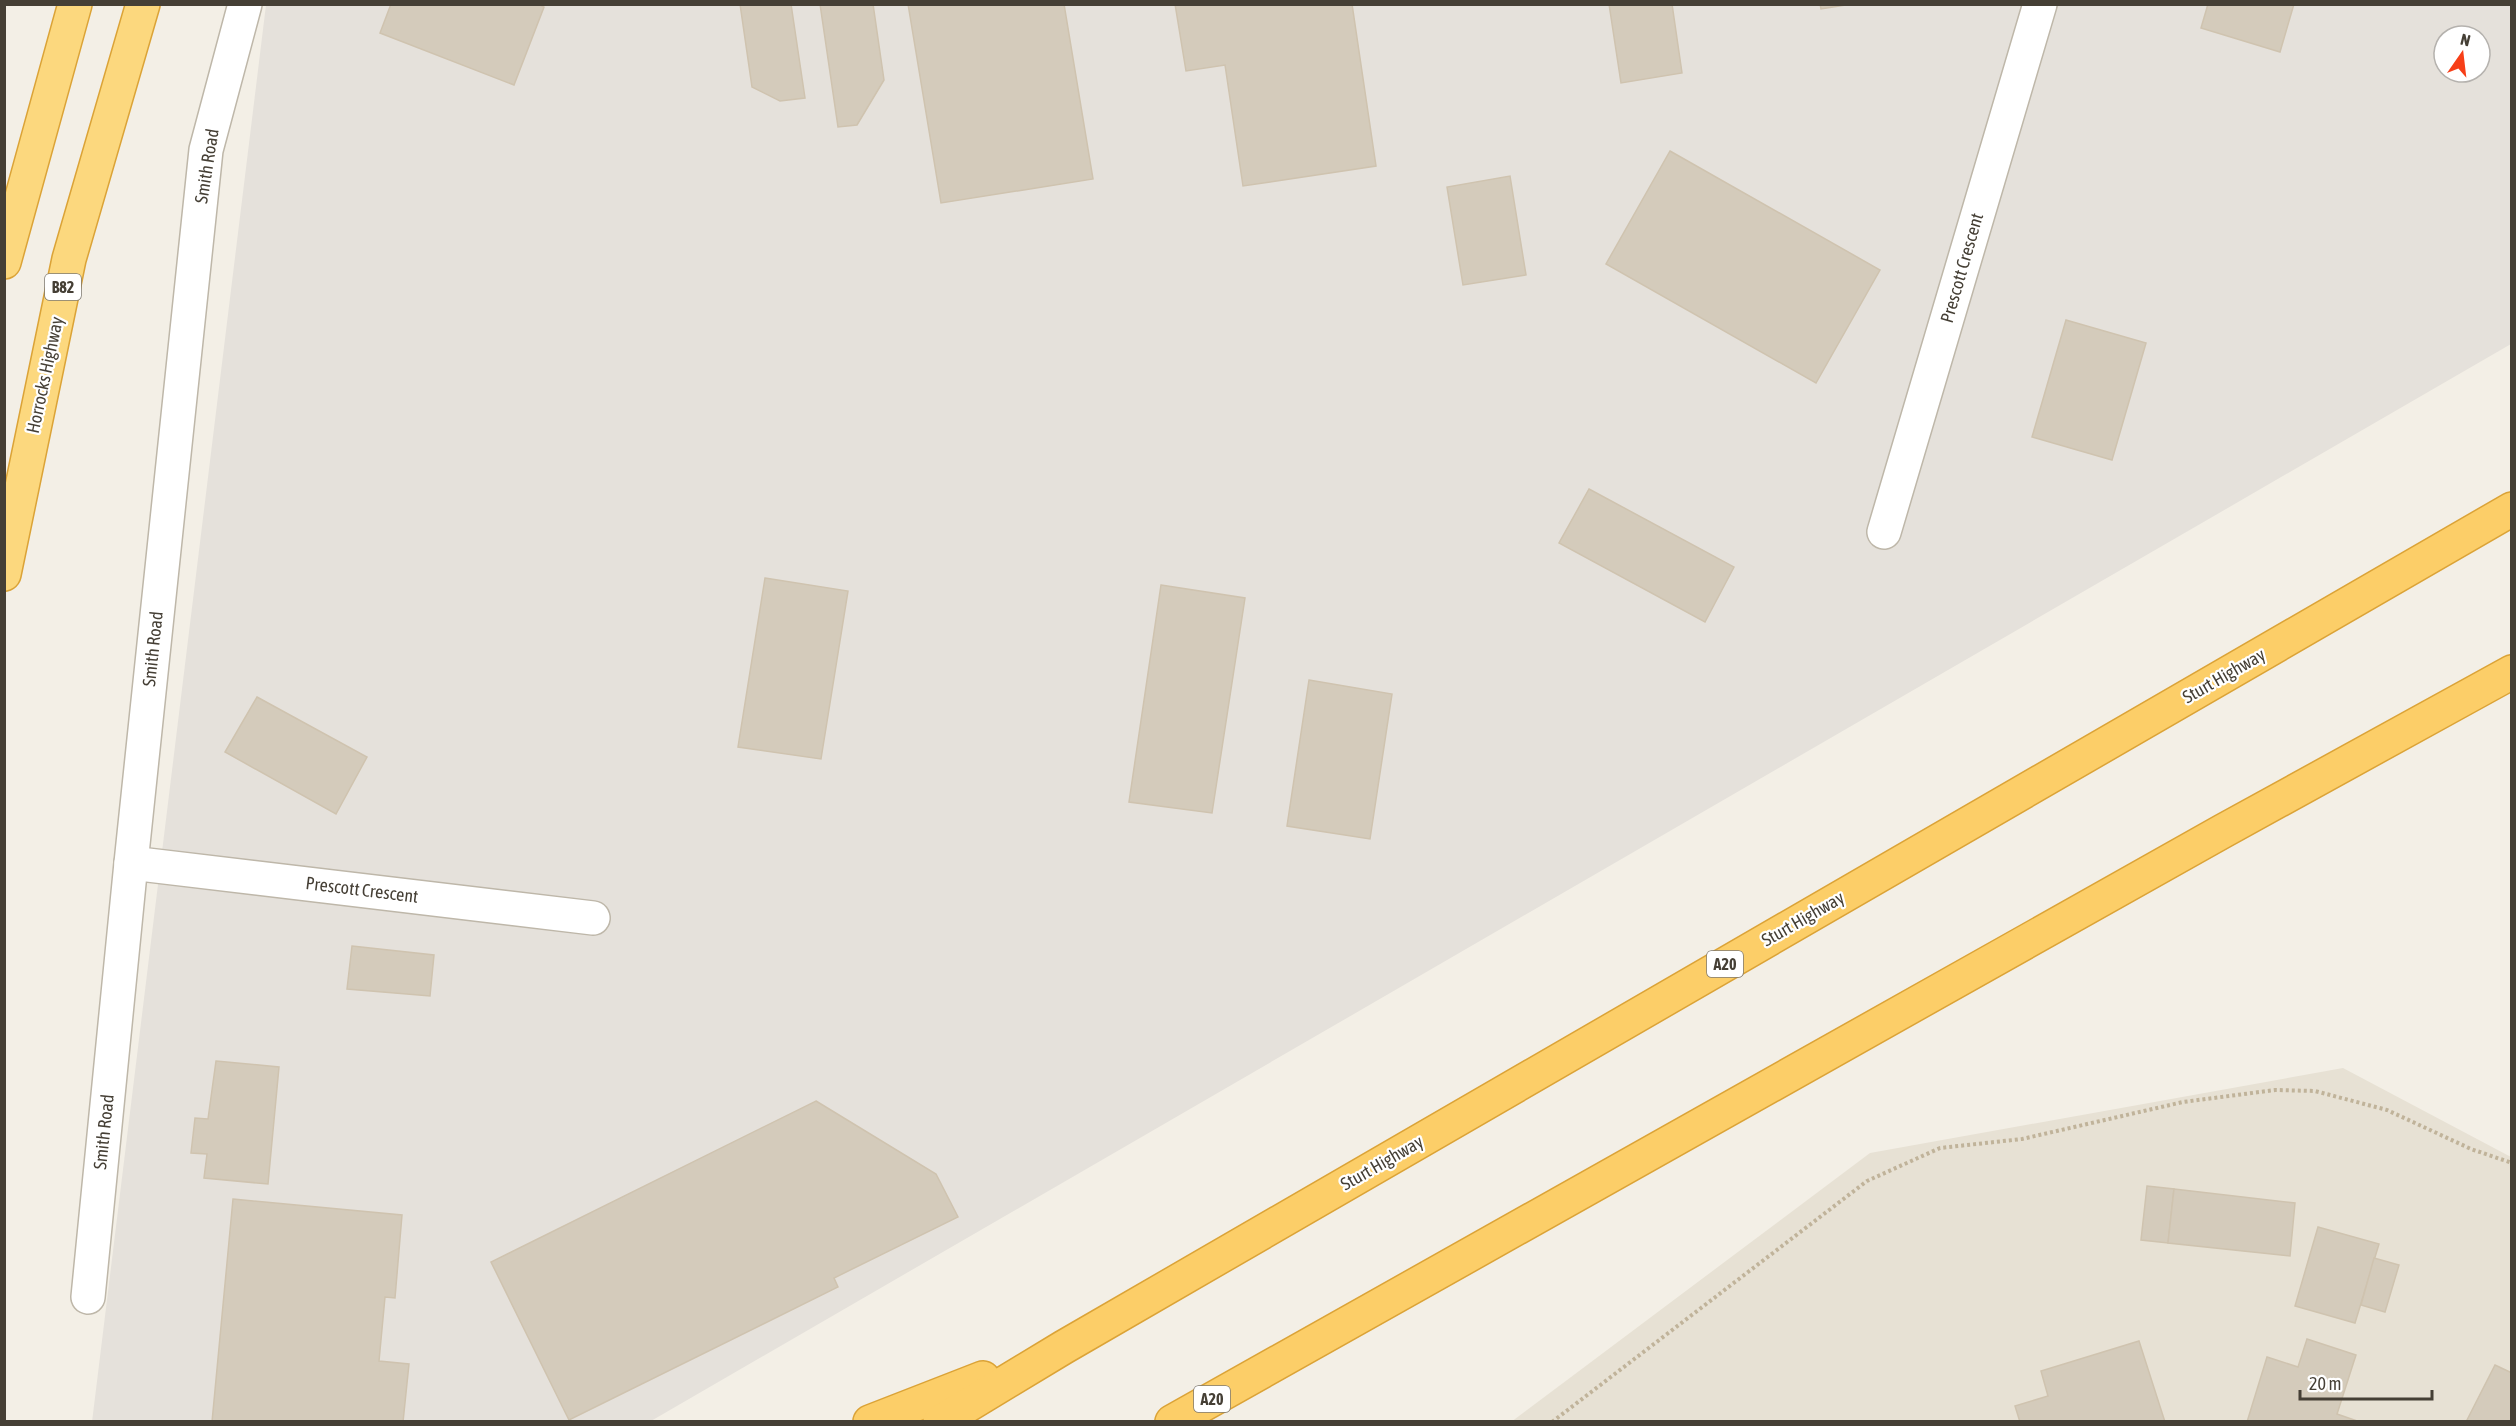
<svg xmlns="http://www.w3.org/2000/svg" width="2516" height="1426" font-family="'Asap Condensed',sans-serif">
  <rect width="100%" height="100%" fill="#f3efe6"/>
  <path fill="#e7e1d4" d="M2343,1068L2511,1157V1421L1511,1422L1870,1153Z"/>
  <path fill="#e5e1db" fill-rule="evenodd" d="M266,5H2511V344L651,1421L92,1422ZM2444,36H2480V72H2444Z"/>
  <g fill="#d4cbbb" stroke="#cfc3af" stroke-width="1.5">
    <path d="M391,4H538L544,7L514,85L380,33Z"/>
    <path d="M740,4H791L805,98L780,101L752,87Z"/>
    <path d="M820,4H873L884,80L857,125L838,127Z"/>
    <path d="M908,4H1064L1093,179L941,203Z"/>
    <path d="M1175,4H1352L1376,166L1243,186L1225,65L1186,71Z"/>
    <path d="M1609,4H1672L1682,73L1621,83Z"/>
    <path d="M1820,4H1852L1821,9Z"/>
    <path d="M2208,4H2294L2280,52L2201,28Z"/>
    <path d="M1670,151L1880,270L1816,383L1606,264Z"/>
    <path d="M1510,176L1526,275L1463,285L1447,187Z"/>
    <path d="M2066,320L2146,343L2112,460L2032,437Z"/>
    <path d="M1589,489L1734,567L1705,622L1559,543Z"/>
    <path d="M765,578L848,591L821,759L738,747Z"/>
    <path d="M1161,585L1245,598L1212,813L1129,802Z"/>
    <path d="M1309,680L1392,694L1370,839L1287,826Z"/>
    <path d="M257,697L367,757L336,814L225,752Z"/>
    <path d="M352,946L434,955L430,996L347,989Z"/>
    <path d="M216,1061L279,1067L268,1184L204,1178L207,1154L191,1153L195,1118L208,1119Z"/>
    <path d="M816,1101L936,1174L958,1217L834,1278L838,1287L569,1420L491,1262Z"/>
    <path d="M2147,1186L2174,1189L2168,1243L2141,1240Z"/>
    <path d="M2174,1189L2295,1203L2290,1256L2168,1243Z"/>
    <path d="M233,1199L402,1215L395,1298L385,1297L379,1361L409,1364L403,1422H212Z"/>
    <path d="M2318,1227L2379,1244L2355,1323L2295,1306Z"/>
    <path d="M2374,1258L2399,1265L2385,1312L2361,1305Z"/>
    <path d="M2307,1339L2356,1355L2337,1414L2360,1422H2247L2267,1357L2298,1367Z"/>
    <path d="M2139,1341L2165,1422H2020L2015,1406L2048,1396L2041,1371Z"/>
    <path d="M2495,1365L2512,1373V1422H2466Z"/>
  </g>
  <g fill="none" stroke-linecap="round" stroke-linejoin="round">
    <g stroke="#beb7a9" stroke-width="36">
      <g id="minor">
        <path d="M1884,532L2040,4"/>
        <path d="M131,863L593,918"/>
        <path d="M88,1297L131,863L206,150L245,4"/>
      </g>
    </g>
    <g stroke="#dba337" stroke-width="36">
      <g id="trunk">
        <path d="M4,262L75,4"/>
        <path d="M4,574L69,259L143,4"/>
      </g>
    </g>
    <g stroke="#dba337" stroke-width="36">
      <g id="motorway">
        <path d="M870,1422L983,1378"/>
        <path d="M940,1422L1064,1347L2512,509"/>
        <path d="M1172,1422L2223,831L2512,672"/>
      </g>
    </g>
    <path stroke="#c0b39a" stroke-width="4" stroke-dasharray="3 3" stroke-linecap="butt" d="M1552,1422L1867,1181L1940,1148L2022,1139L2183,1102L2275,1090L2315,1091L2387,1110L2471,1149L2512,1163"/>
    <use href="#minor" stroke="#fff" stroke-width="33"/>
    <use href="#trunk" stroke="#fcd87e" stroke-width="33"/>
    <use href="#motorway" stroke="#fcce68" stroke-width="33"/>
  </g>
  <g text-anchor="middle" stroke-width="4.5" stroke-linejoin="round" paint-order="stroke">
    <g fill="#fff" stroke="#7d7972" stroke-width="1.5">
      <rect x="45" y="274" width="36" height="26" rx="4.5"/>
      <rect x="1707" y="951" width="36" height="26" rx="4.5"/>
      <rect x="1194" y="1386" width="36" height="26" rx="4.5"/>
    </g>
    <g font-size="16" font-weight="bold" fill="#453f35">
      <text x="63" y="293">B82</text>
      <text x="1725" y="970">A20</text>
      <text x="1212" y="1405">A20</text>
    </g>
    <g font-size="18" fill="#453f35" stroke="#fff">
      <text transform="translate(207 166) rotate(-81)" y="6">Smith Road</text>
      <text transform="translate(1962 268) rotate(-74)" y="6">Prescott Crescent</text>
      <text transform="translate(45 375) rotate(-78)" y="6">Horrocks Highway</text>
      <text transform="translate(153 649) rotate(-84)" y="6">Smith Road</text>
      <text transform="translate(2224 676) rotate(-30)" y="6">Sturt Highway</text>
      <text transform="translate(362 890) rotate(7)" y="6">Prescott Crescent</text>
      <text transform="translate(1803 919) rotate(-30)" y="6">Sturt Highway</text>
      <text transform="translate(104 1132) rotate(-84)" y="6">Smith Road</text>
      <text transform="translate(1382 1163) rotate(-30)" y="6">Sturt Highway</text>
    </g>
  </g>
  <rect width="2516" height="1426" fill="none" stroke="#453f35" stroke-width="12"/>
  <g transform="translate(2462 54) rotate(14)"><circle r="28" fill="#ffffff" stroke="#b5b2ae" stroke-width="1.5"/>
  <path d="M0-4.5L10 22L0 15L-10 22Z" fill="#f73f18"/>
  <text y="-9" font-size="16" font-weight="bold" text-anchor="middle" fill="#453f35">N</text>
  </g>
  <path d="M2300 1390v9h132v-9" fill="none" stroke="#453f35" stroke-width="3"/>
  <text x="2309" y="1390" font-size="18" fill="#453f35" stroke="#ffffff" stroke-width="4.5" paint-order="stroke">20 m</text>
</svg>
